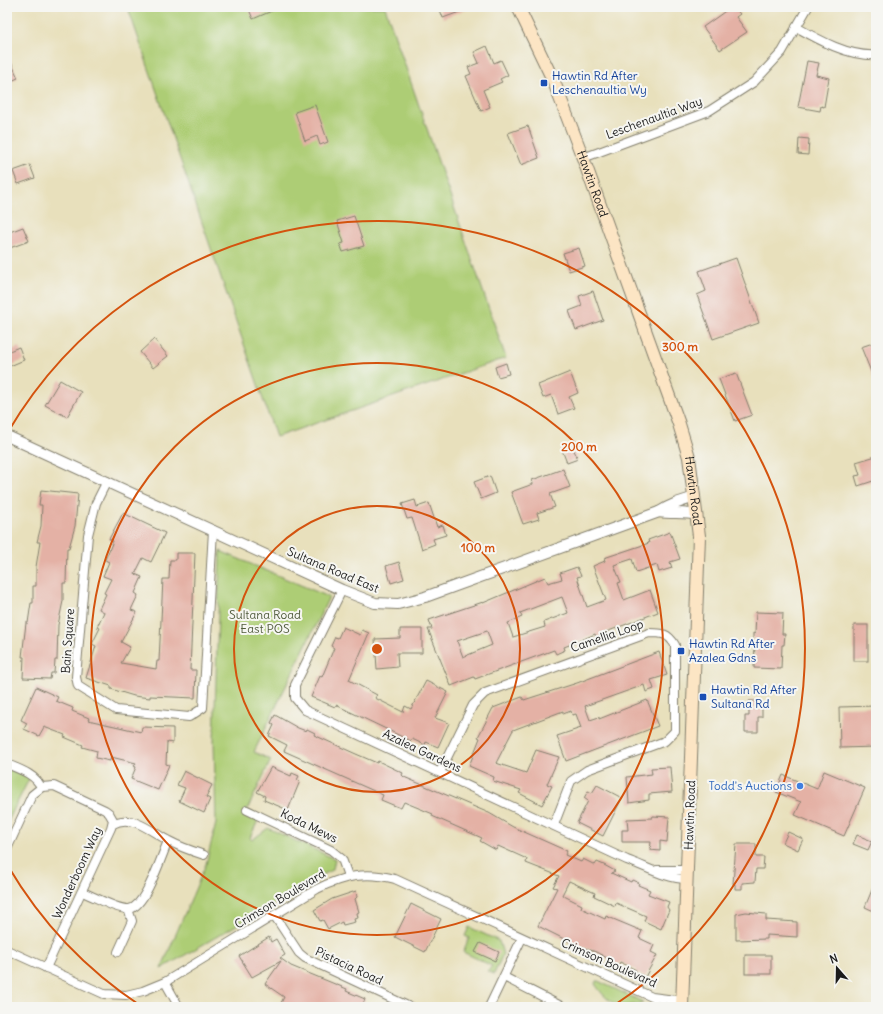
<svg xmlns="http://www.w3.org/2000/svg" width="883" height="1014" font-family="Delius,sans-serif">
  <rect width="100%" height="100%" fill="#f6f6f2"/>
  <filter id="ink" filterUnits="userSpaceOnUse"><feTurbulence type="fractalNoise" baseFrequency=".025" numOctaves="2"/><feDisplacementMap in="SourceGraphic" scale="8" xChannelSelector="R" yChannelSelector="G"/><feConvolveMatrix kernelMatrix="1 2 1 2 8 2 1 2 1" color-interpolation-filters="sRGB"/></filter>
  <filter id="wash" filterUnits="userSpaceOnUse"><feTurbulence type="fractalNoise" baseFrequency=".012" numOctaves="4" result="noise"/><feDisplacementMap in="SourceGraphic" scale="16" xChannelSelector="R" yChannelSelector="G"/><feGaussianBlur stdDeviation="0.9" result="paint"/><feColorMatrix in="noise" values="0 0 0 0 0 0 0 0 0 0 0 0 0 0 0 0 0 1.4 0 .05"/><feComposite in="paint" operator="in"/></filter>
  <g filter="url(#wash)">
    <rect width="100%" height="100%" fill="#e8e0bc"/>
    <g fill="#adcd75" stroke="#647448">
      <path d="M141,7H385L506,358L276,437L129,11Z"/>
      <path d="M220,551L329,597L254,752L271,760L247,810L260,816L250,838L252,840L268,828L335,859L333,869L161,969L206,864L216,823L214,741Z"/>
      <path d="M7,764L31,775L7,823Z"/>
      <path d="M469,927L499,941L503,954L494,974L488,971L492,966L463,952L469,938L465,936Z"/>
      <path d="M596,981H598L643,1002C619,1011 608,1003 595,984Z"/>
    </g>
    <g id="blocks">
      <g fill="#e4b1a5" fill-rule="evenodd">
        <path d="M248,7H281L253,19Z"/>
        <path d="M439,7H470V8L443,18Z"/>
        <path d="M731,7H734L740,14L736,17L747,32L720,50L703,27Z"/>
        <path d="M487,46L494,63L501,60L508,75L500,79L502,82L483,90L490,107L481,111L466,76L471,74L468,67L479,63L474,52Z"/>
        <path d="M7,53L18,78L7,83Z"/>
        <path d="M807,61L819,63L816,75L829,78L824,107L821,106L820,111L798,107Z"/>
        <path d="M315,105L328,142L320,145L317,136L305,141L295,112Z"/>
        <path d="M528,126L539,158L521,165L508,133Z"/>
        <path d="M799,138L809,139L808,155L798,154Z"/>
        <path d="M30,165L35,178L18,184L13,171Z"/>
        <path d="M354,216L364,246L343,252L340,244L344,243L337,221Z"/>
        <path d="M23,227L29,241L7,249V233Z"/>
        <path d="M579,248L585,266L569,271L563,253Z"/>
        <path d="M736,258L759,323L713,339L697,295L706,291L699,271Z"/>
        <path d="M593,291L603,320L576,330L569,311L582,306L579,296Z"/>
        <path d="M154,339L168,356L153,368L140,352Z"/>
        <path d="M876,342V384L861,347Z"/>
        <path d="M19,347L24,360L10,366L7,352Z"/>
        <path d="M506,363L509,374L498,377L495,367Z"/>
        <path d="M570,372L578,393L569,397L574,408L558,414L551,395L543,398L538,385Z"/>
        <path d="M736,373L752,415L735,421L719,379Z"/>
        <path d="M60,380L81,392L67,417L45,405Z"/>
        <path d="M572,446L578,459L567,463L562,450Z"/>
        <path d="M876,456V480L858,486L855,476L860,475L856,462Z"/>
        <path d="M563,469L570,487L550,494L555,507L537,513L539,519L523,524L511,492L533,484L532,480Z"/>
        <path d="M490,476L496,493L481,499L474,482Z"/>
        <path d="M41,490L78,494L75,526L69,548H67L66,583H63V601L58,625L57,660H55L54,673H51L50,679L23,678L24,657H22L26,623H28L31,603H33V586H36V567L40,542H37L41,526L42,505H39Z"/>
        <path d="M415,500L417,507L429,503L437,527L443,525L446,535L433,539L435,544L422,549L412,518L407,519L402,504Z"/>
        <path d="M123,513L165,533L151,562L143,558L135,574L142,577L135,593L138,595L131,610L137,612L121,642L130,647L121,663L156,669L157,661H159L163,579H169L170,560H176V553H195L190,670H196L195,698L150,696V698L134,696L111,689V686L86,678L96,646L92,644L100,628L97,627L104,612L99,609L106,594L104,593L111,579L103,576L109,562L105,560L113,541L109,539Z"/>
        <path d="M670,532L680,559L670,562L672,568L659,572L657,565L636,572L632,559L614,565L621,582L618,583L624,600L650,590L658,612L606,632V634L597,638L595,634L577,642L564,647L565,650L556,654L554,650L475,679L474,677L451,686L428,629H432L429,620L483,602V603L545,577L548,583L562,579L560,573L577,567L581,576L577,577L587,607L606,600L593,566L605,561L604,558L649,543L648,540ZM562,597L568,613L544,622L545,627L513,637L508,623L522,617L520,613ZM487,631L492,645L463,657L457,641Z"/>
        <path d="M399,562L404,579L391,583L386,566Z"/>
        <path d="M756,612L783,613L782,634H785L784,645H782L781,669L754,668L755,644L753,643V633L755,634Z"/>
        <rect x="854" y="625" width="14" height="36"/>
        <path d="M343,627L360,635L362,630L369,633L349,680L377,695L375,698L403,712L405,706L411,709L426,681L448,692L435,718L449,723L438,747L426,742L425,745L412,739L411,741L336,705L335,707L311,697L320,676L322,677L334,648L331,646L335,637L338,638Z"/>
        <path d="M400,629H422V653H397L398,667L377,669L375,639L400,638Z"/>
        <path d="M659,652L667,675L651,680L654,689L646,692L644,685L585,706L590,720L599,717V719L647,700L658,726L566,761L557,736L581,728L576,714L572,715L571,711L563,714V711L513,730L496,763L526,773L536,750L559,757L547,784L552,786L542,805L519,793L521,790L493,781L494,777L469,766L480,738L478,737L493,708L522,697L524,700L577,683Z"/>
        <path d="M36,687L58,697L56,701L73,708L72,711L89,718L88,720L141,732L142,727L173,728V743L167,742L166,764L169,765L158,790L131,779L136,767L134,766L136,763L111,757L110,761L96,758L97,751L82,747L83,745L64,737L65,735L44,727L39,736L24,729L27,723L21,720Z"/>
        <path d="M749,701H762V717H758V732H745V716H749Z"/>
        <path d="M876,706V747L840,748L839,707Z"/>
        <path d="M275,715L298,728L306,731L307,729L315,733L314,735L356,754L377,763L378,761L403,773L402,775L404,777L489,813L513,827L567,851L565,855L581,862L583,859L595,865L597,862L604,865L615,871L611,873L631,882L632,880L639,883L638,885L650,890L648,894L669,902L667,907L669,910L661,929L644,921L646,916L616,903L615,906L594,896L595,893L569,881L562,895L582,905L581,908L605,919L606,916L642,931L639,938L654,945L651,952L657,955L645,977L635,972L636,970L620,962L618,966L608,961L609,959L596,952L574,944L538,926L557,888L553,887L559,876L526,863L527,859L498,846L496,850L480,841L482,838L432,816L433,814L404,802L401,808L393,805L381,800L383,795L284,751L287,745L269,736L274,725L271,723Z"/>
        <path d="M271,767L291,776L292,773L299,776L297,780L300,781L288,810L264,800L265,796L257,792Z"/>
        <path d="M670,767L672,792L649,794V800L629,803L627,777L652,774L651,768Z"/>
        <path d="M184,771L212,785L206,797L210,799L204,813L179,801L185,788L177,785Z"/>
        <path d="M824,771L865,788L844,836L795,815L801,802L776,792L783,775L817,789Z"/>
        <path d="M597,785L622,798L603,836L577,823L588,801L584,798L588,791L592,793Z"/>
        <path d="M653,816L669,817L667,842L660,841V851L650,850L651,842H622V830H628L627,819L652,818Z"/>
        <path d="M788,832L803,839L798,850L783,843Z"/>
        <path d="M857,835L872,841L868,850L853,844Z"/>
        <path d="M736,844H756V857H764L763,869H756L755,882L742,883V889H735V884H733Z"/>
        <path d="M876,880V912L865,907Z"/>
        <path d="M356,891L357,897L355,899L359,912L357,913L358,918L354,919L355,922L343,925L342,922L328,929L323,920L320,921L314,910L332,899Z"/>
        <path d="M411,904L441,919L425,952L395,937Z"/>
        <path d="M746,912L766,914V920L797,922V937L767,935V939L736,940V914Z"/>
        <path d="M269,937L271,942L276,939L285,955L280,958L291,966L347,989L346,991L365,999L362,1007H292L281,1003L284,997L265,984L281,961L252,977L239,956Z"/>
        <path d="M480,943L499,952L495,961L475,952Z"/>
        <rect x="745" y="955" width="26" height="19"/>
      </g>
    </g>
  </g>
  <g filter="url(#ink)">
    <use href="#blocks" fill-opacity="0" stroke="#827e6c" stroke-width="1"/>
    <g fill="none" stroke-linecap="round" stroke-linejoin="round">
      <g stroke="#827e6c" stroke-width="10">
        <g id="minor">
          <path d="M796,27C819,40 849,57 876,55"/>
          <path d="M583,158L709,111L754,82L782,52L808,7"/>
          <path d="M107,481L96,503L88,535L76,677L78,686L116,710L189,717L203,708L213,530"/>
          <path d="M342,590L295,685V698L305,710L627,860C647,867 666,879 687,879"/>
          <path d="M7,764C19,769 35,774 41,787"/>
          <path d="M440,772L473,705L485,693L649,633C662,633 668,633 675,645V731L665,741L587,770L571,781L554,825"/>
          <path d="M247,810L331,850L342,859L348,876"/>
          <path d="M113,824C132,813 153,833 169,841C180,847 192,851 204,855"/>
          <path d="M7,849L32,795L42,787L54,786L105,810L109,813L113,820L111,828L46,968"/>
          <path d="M657,870H688"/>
          <path d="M82,892C94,896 117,910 129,909C145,908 162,855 168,841"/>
          <path d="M274,915L299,953L305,958L410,1007"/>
          <path d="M7,950L104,994L126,995L143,991L165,982L317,889C343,876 366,871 395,879L652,997L683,1001"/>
          <path d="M118,952L132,921L128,909"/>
          <path d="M504,977L563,1007"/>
          <path d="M165,982L179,1007"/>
          <path d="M489,1007L522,938"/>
        </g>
      </g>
      <g stroke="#827e6c" stroke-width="12">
        <g id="tertiary">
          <path d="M7,436L342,590L375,603L398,604L425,597L659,512C671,504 682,501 695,497"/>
          <path d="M659,512C672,514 684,512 697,515"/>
        </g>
      </g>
      <g stroke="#827e6c" stroke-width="14">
        <g id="secondary">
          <path id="s1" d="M518,7L554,82L583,158L679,424L689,457L699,536L682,1007"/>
        </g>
      </g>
      <use href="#minor" stroke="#fff" stroke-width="8"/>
      <use href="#tertiary" stroke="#fff" stroke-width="10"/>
      <use href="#secondary" stroke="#fce5c4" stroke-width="12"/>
    </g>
  </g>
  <g fill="none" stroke="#d4530e" stroke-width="2">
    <circle cx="377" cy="649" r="143"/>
    <circle cx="377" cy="649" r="286"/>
    <path d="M141 1006A428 428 0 0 1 8 866M8 432A428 428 0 1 1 613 1006"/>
  </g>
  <g fill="#1a4fb4" stroke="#f6f6f2" stroke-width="1.5">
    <rect x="540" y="79" width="8" height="8" rx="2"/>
    <rect x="677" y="647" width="8" height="8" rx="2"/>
    <rect x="699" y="693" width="8" height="8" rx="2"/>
  </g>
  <circle fill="#3f7fe0" stroke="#f6f6f2" stroke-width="1.5" cx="800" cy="786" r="4"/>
  <g text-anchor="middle" stroke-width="4" stroke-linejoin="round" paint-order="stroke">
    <g font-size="12" fill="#164399" stroke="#f6f6f2" text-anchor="start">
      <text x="552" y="80">Hawtin Rd After<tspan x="552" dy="14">Leschenaultia Wy</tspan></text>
      <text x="689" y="648">Hawtin Rd After<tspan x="689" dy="14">Azalea Gdns</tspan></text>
      <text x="711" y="694">Hawtin Rd After<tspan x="711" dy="14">Sultana Rd</tspan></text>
    </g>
    <g font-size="12" fill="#1c1c1c" stroke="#f6f6f2">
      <text transform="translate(654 118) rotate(-20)" y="4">Leschenaultia Way</text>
      <text dy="4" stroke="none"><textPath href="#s1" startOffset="192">Hawtin Road</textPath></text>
      <text dy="4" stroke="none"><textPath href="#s1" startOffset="516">Hawtin Road</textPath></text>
      <text transform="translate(333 570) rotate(23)" y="4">Sultana Road East</text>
      <text transform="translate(607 636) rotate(-19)" y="4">Camellia Loop</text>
      <text transform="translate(68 641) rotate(-86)" y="4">Bain Square</text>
      <text transform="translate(422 751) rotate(25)" y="4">Azalea Gardens</text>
      <text transform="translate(690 815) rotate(-88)" y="4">Hawtin Road</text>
      <text transform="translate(309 826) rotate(26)" y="4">Koda Mews</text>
      <text transform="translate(77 873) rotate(-65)" y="4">Wonderboom Way</text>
      <text transform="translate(280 899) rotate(-31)" y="4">Crimson Boulevard</text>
      <text transform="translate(609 963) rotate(24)" y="4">Crimson Boulevard</text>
      <text transform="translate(349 966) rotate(25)" y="4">Pistacia Road</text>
    </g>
    <g font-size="12" fill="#4f5a3b" stroke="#f6f6f2">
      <text x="265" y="619">Sultana Road<tspan x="265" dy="14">East POS</tspan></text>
    </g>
    <g font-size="12" fill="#366cbe" stroke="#f6f6f2" text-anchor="end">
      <text x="792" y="790">Todd's Auctions</text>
    </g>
  </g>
  <circle cx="377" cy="649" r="6" fill="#d4530e" stroke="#f6f6f2" stroke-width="2"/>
  <g font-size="12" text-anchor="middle" font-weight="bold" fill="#d4530e" stroke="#f6f6f2" stroke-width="4" stroke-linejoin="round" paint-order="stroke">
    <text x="680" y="351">300 m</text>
    <text x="579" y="451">200 m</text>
    <text x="478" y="552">100 m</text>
  </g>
  <rect width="883" height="1014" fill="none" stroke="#f6f6f2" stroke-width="24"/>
  <g transform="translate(837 968) rotate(340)" stroke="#f6f6f2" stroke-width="3" paint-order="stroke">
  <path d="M0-3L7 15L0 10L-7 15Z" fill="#1c1c1c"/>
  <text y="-6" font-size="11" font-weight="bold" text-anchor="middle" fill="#1c1c1c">N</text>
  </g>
</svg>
